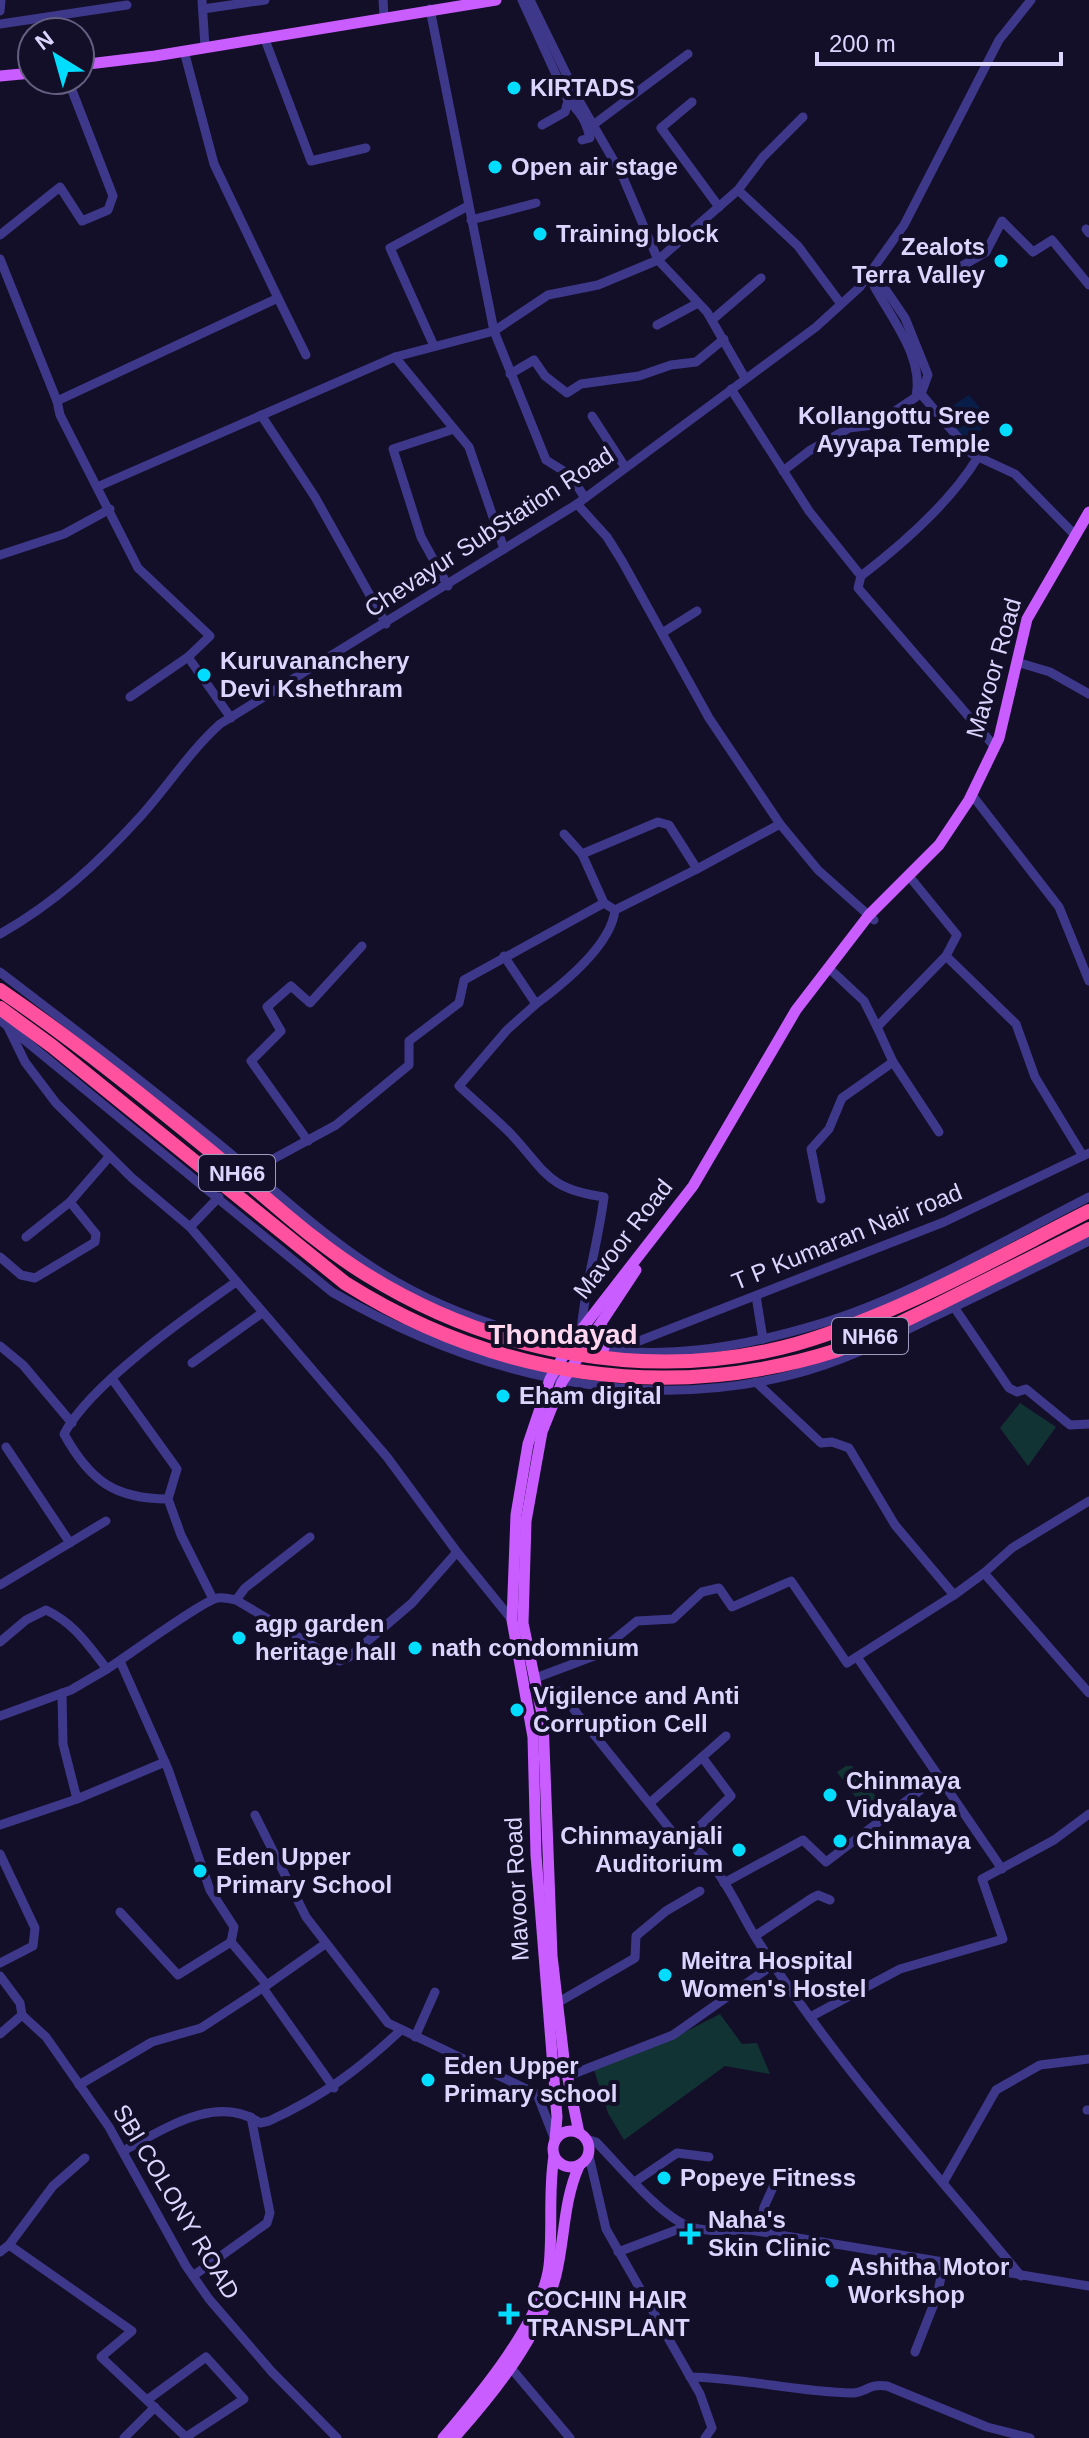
<svg xmlns="http://www.w3.org/2000/svg" width="1089" height="2438" font-family="Helvetica,sans-serif">
  <rect width="100%" height="100%" fill="#140f29"/>
  <g fill="#133">
    <path d="M1020,1403L1056,1427L1028,1466L1000,1428Z"/>
    <path d="M846,1766H852L881,1803L877,1815L868,1814L837,1772Z"/>
    <path d="M720,2014L742,2044L757,2043L770,2074L725,2066L624,2140L608,2113L593,2067L679,2035Z"/>
  </g>
  <path fill="#081d48" d="M969,395L991,421L963,444L941,413Z"/>
  <g fill="none" stroke-linecap="round" stroke-linejoin="round">
    <g stroke="#3e388a" stroke-width="9">
      <path d="M202,0L205,47"/>
      <path d="M383,0L384,16"/>
      <path d="M522,0L568,101L565,112L542,125"/>
      <path d="M530,0L581,104L622,175L658,260L707,312L745,378"/>
      <path d="M203,9L265,0"/>
      <path d="M430,9L494,331L546,460L570,475L585,498"/>
      <path d="M0,11L1,0"/>
      <path d="M0,24L127,5"/>
      <path d="M264,37L311,161L366,148"/>
      <path d="M184,51L214,164L278,298L57,401L60,415L138,568L210,636L188,657L231,718"/>
      <path d="M568,101C581,112 586,122 590,138L582,140"/>
      <path d="M692,102L661,128L719,207"/>
      <path d="M593,125L688,54"/>
      <path d="M738,190L798,246L841,304"/>
      <path d="M471,220L536,203"/>
      <path d="M1086,229L1089,233"/>
      <path d="M0,235L60,187L82,221L108,210L113,196L68,80"/>
      <path d="M0,259L57,401"/>
      <path d="M873,271L905,318L928,375L921,394L972,454L1015,474L1074,534"/>
      <path d="M971,279L962,266L986,252L1002,221L1033,252L1052,240L1089,285"/>
      <path d="M278,298L306,355"/>
      <path d="M712,320L761,278"/>
      <path d="M657,325L698,303"/>
      <path d="M434,346L390,248L468,206"/>
      <path d="M395,357L469,447L504,549"/>
      <path d="M510,374L534,360L545,376L567,393L581,384L639,376L671,365L696,362L724,339"/>
      <path d="M731,389L809,511L861,576L858,588L995,747"/>
      <path d="M261,415L315,497L386,624"/>
      <path d="M592,416L625,467"/>
      <path d="M783,471L809,451L849,428L874,425L916,397C925,354 886,313 869,276"/>
      <path d="M97,487L395,357L494,331L548,295L598,285L658,260L738,190L763,157L803,117"/>
      <path d="M577,504L607,537L622,561L709,718L780,824"/>
      <path d="M0,555L64,534L110,509"/>
      <path d="M861,576C904,543 950,503 978,457"/>
      <path d="M448,586L421,537L393,449L454,429"/>
      <path d="M662,633L697,611"/>
      <path d="M1020,663L1050,672L1089,694"/>
      <path d="M130,697L188,657"/>
      <path d="M972,795L1059,907L1089,981"/>
      <path d="M564,834L582,854L658,822L669,825L697,869L780,824L818,870L874,920"/>
      <path d="M582,854L604,903L615,910L697,869"/>
      <path d="M913,881L957,935L946,956L1016,1024L1035,1077L1083,1156"/>
      <path d="M0,934C55,903 98,863 140,817C168,786 189,752 220,724L577,504L816,327L860,287L904,225L999,40L1031,0"/>
      <path d="M504,956L536,1004L507,1030L459,1086C476,1102 494,1117 510,1133C546,1171 546,1189 604,1197C598,1243 585,1285 581,1331"/>
      <path d="M0,972C76,1030 151,1088 225,1149C270,1186 312,1226 360,1259C450,1322 588,1363 697,1350C738,1346 779,1336 819,1324C906,1299 1006,1239 1089,1197"/>
      <path d="M833,972L864,1001L877,1027L946,956"/>
      <path d="M536,1004C563,984 611,945 615,910"/>
      <path d="M0,1020L332,1292C470,1372 632,1415 791,1375C840,1363 886,1340 931,1318C984,1293 1036,1267 1089,1241"/>
      <path d="M7,1025L25,1062L56,1103L132,1178L190,1227L387,1457L457,1552L512,1620"/>
      <path d="M877,1027L893,1062L939,1132"/>
      <path d="M308,1141L251,1061L281,1031L267,1007L291,986L310,1003L362,946"/>
      <path d="M251,1171L336,1125L409,1065V1041L459,1003L464,980L604,903"/>
      <path d="M821,1199L811,1149L829,1129L842,1098L893,1062"/>
      <path d="M190,1227L219,1197"/>
      <path d="M26,1237L70,1202L109,1157"/>
      <path d="M0,1257L21,1275L35,1278L95,1242L96,1234L70,1202"/>
      <path d="M756,1296L763,1339"/>
      <path d="M954,1307L1009,1388L1017,1392L1026,1389L1070,1425L1089,1424"/>
      <path d="M0,1346L23,1365L72,1423"/>
      <path d="M616,1350L944,1222L1089,1153"/>
      <path d="M192,1363L262,1313"/>
      <path d="M113,1380L177,1469L168,1499L181,1535L213,1599"/>
      <path d="M6,1447L70,1543"/>
      <path d="M168,1499C115,1499 90,1481 64,1434C90,1384 189,1315 236,1282"/>
      <path d="M984,1573L1012,1548L1089,1501"/>
      <path d="M0,1585L106,1521"/>
      <path d="M954,1595L984,1573L1089,1693"/>
      <path d="M236,1600L245,1588L310,1537"/>
      <path d="M0,1642L26,1620L46,1610C74,1623 88,1645 107,1669C126,1657 205,1599 218,1598C223,1597 231,1599 236,1600L339,1661L349,1657L412,1603L457,1552"/>
      <path d="M857,1657L1002,1869"/>
      <path d="M120,1661L168,1769L210,1890L234,1927L231,1942"/>
      <path d="M533,1679L594,1656L637,1621L673,1619L702,1592L719,1588L732,1607L791,1581L847,1663L954,1595L895,1525L849,1448L832,1442L821,1443L756,1382"/>
      <path d="M62,1693L63,1744L77,1799"/>
      <path d="M539,1701L559,1691L678,1839C718,1855 735,1905 756,1938C832,2059 930,2166 1021,2276"/>
      <path d="M0,1716L71,1690L107,1669"/>
      <path d="M651,1802L726,1736"/>
      <path d="M255,1815L306,1917L388,2023L537,2094L555,2140"/>
      <path d="M0,1825L77,1799L165,1762"/>
      <path d="M684,1841L731,1796L702,1757"/>
      <path d="M0,1854L35,1928L33,1946L0,1963"/>
      <path d="M724,1883L803,1840L826,1862L939,1776"/>
      <path d="M120,1912L178,1975L231,1942L267,1985L325,1944"/>
      <path d="M755,1936L812,1898L818,1895L830,1900"/>
      <path d="M0,1976L20,2003L22,2015L0,2034"/>
      <path d="M263,1988L334,2088"/>
      <path d="M557,2003L635,1958L636,1936L666,1911L700,1891"/>
      <path d="M22,2015L46,2037L109,2127L186,2266L209,2299L272,2372L337,2438"/>
      <path d="M812,2016L900,1969L1003,1939L982,1879L1054,1840L1089,1814"/>
      <path d="M415,2037L435,1992"/>
      <path d="M568,2076L673,2035L774,1964"/>
      <path d="M79,2085L152,2042L201,2028L267,1985"/>
      <path d="M1087,2110H1089"/>
      <path d="M586,2139L596,2142C619,2165 659,2215 688,2226C707,2233 730,2230 750,2230L1089,2286"/>
      <path d="M123,2151C164,2129 217,2093 260,2123L269,2121C323,2096 357,2071 401,2030"/>
      <path d="M589,2156L606,2229L700,2394L712,2428L705,2438"/>
      <path d="M636,2181L677,2153L709,2157"/>
      <path d="M943,2183L996,2090L1040,2065L1089,2059"/>
      <path d="M759,2231L764,2207L780,2172"/>
      <path d="M9,2245L53,2186L85,2158"/>
      <path d="M0,2252L9,2245L132,2331L101,2357L187,2438"/>
      <path d="M618,2252L687,2226"/>
      <path d="M193,2276L267,2223L270,2213L251,2117"/>
      <path d="M915,2352L937,2296L944,2263"/>
      <path d="M510,2367L570,2438"/>
      <path d="M690,2377C744,2378 798,2392 852,2393C866,2393 868,2383 887,2386L987,2427L1030,2438"/>
      <path d="M147,2400L206,2357L244,2399L186,2437"/>
      <path d="M124,2438L155,2407"/>
    </g>
    <g stroke="#c95dff" stroke-width="11">
      <path d="M80,65L155,56L496,0"/>
      <path d="M0,76L32,73"/>
      <path d="M601,1324L604,1348"/>
      <circle cx="571" cy="2149" r="18"/>
      <path d="M579,2133L564,2059L552,1956L543,1719L523,1623L526,1521L542,1432L562,1382L636,1270"/>
      <path d="M555,2140L557,2117L536,1855L533,1737L512,1620L516,1515L528,1444L550,1379L571,1343L693,1186L796,1010L869,915L939,845L969,800L999,738L1027,619L1089,512"/>
      <path d="M443,2438C478,2397 542,2321 549,2266C553,2230 548,2192 554,2156"/>
      <path d="M454,2438C495,2392 540,2336 556,2275C565,2239 563,2202 579,2166"/>
    </g>
    <g stroke="#ff519e" stroke-width="14">
      <path d="M0,990C78,1043 153,1104 226,1164C272,1202 316,1244 367,1275C493,1353 651,1384 796,1344C899,1314 994,1259 1089,1211"/>
      <path d="M0,1008L52,1046L345,1283C494,1377 669,1404 838,1350C872,1338 905,1320 937,1305C988,1280 1038,1254 1089,1229"/>
    </g>
  </g>
  <g fill="#02dcff" stroke="#140f29" stroke-width="3">
    <circle cx="514" cy="88" r="8"/>
    <circle cx="495" cy="167" r="8"/>
    <circle cx="540" cy="234" r="8"/>
    <circle cx="1001" cy="261" r="8"/>
    <circle cx="1006" cy="430" r="8"/>
    <circle cx="204" cy="675" r="8"/>
    <circle cx="503" cy="1396" r="8"/>
    <circle cx="239" cy="1638" r="8"/>
    <circle cx="415" cy="1648" r="8"/>
    <circle cx="517" cy="1710" r="8"/>
    <circle cx="830" cy="1795" r="8"/>
    <circle cx="840" cy="1841" r="8"/>
    <circle cx="739" cy="1850" r="8"/>
    <circle cx="200" cy="1871" r="8"/>
    <circle cx="665" cy="1975" r="8"/>
    <circle cx="428" cy="2080" r="8"/>
    <circle cx="664" cy="2178" r="8"/>
    <path d="M686 2222h8v8h8v8h-8v8h-8v-8h-8v-8h8z"/>
    <circle cx="832" cy="2281" r="8"/>
    <path d="M505 2302h8v8h8v8h-8v8h-8v-8h-8v-8h8z"/>
  </g>
  <g text-anchor="middle" stroke-width="8" stroke-linejoin="round" paint-order="stroke">
    <g fill="#140f29" stroke="#a09abf" stroke-width="2">
      <rect x="199" y="1155" width="76" height="36" rx="6"/>
      <rect x="832" y="1318" width="76" height="36" rx="6"/>
    </g>
    <g font-size="22" font-weight="bold" fill="#dcd6ff">
      <text x="237" y="1181">NH66</text>
      <text x="870" y="1344">NH66</text>
    </g>
    <g font-size="24" font-weight="bold" fill="#dcd6ff" stroke="#140f29" text-anchor="start">
      <text x="530" y="96">KIRTADS</text>
      <text x="511" y="175">Open air stage</text>
      <text x="556" y="242">Training block</text>
      <text x="985" y="255" text-anchor="end">Zealots<tspan x="985" dy="28">Terra Valley</tspan></text>
      <text x="990" y="424" text-anchor="end">Kollangottu Sree<tspan x="990" dy="28">Ayyapa Temple</tspan></text>
      <text x="220" y="669">Kuruvananchery<tspan x="220" dy="28">Devi Kshethram</tspan></text>
      <text x="519" y="1404">Eham digital</text>
      <text x="255" y="1632">agp garden<tspan x="255" dy="28">heritage hall</tspan></text>
      <text x="431" y="1656">nath condomnium</text>
      <text x="533" y="1704">Vigilence and Anti<tspan x="533" dy="28">Corruption Cell</tspan></text>
      <text x="846" y="1789">Chinmaya<tspan x="846" dy="28">Vidyalaya</tspan></text>
      <text x="723" y="1844" text-anchor="end">Chinmayanjali<tspan x="723" dy="28">Auditorium</tspan></text>
      <text x="856" y="1849">Chinmaya</text>
      <text x="216" y="1865">Eden Upper<tspan x="216" dy="28">Primary School</tspan></text>
      <text x="681" y="1969">Meitra Hospital<tspan x="681" dy="28">Women's Hostel</tspan></text>
      <text x="444" y="2074">Eden Upper<tspan x="444" dy="28">Primary school</tspan></text>
      <text x="680" y="2186">Popeye Fitness</text>
      <text x="708" y="2228">Naha's<tspan x="708" dy="28">Skin Clinic</tspan></text>
      <text x="848" y="2275">Ashitha Motor<tspan x="848" dy="28">Workshop</tspan></text>
      <text x="527" y="2308">COCHIN HAIR<tspan x="527" dy="28">TRANSPLANT</tspan></text>
    </g>
    <g font-size="24" fill="#dcd6ff" stroke="#140f29">
      <text transform="translate(489 532) rotate(-33)" y="8">Chevayur SubStation Road</text>
      <text transform="translate(994 668) rotate(-74)" y="8">Mavoor Road</text>
      <text transform="translate(847 1237) rotate(-22)" y="8">T P Kumaran Nair road</text>
      <text transform="translate(623 1239) rotate(-52)" y="8">Mavoor Road</text>
      <text transform="translate(517 1889) rotate(-93)" y="8">Mavoor Road</text>
      <text transform="translate(176 2202) rotate(59)" y="8">SBI COLONY ROAD</text>
    </g>
    <g font-size="28" font-weight="bold" fill="#ffd8ef" stroke="#140f29">
      <text x="563" y="1344">Thondayad</text>
    </g>
  </g>
  <g transform="translate(56 56) rotate(323)"><circle r="38" fill="#140f29" stroke="#645f7f" stroke-width="2"/>
  <path d="M0-6L14 30L0 20L-14 30Z" fill="#02dcff"/>
  <text y="-12" font-size="22" font-weight="bold" text-anchor="middle" fill="#dcd6ff">N</text>
  </g>
  <path d="M817 52v12h244v-12" fill="none" stroke="#dcd6ff" stroke-width="4"/>
  <text x="829" y="52" font-size="24" fill="#dcd6ff" stroke="#140f29" stroke-width="6" paint-order="stroke">200 m</text>
</svg>
